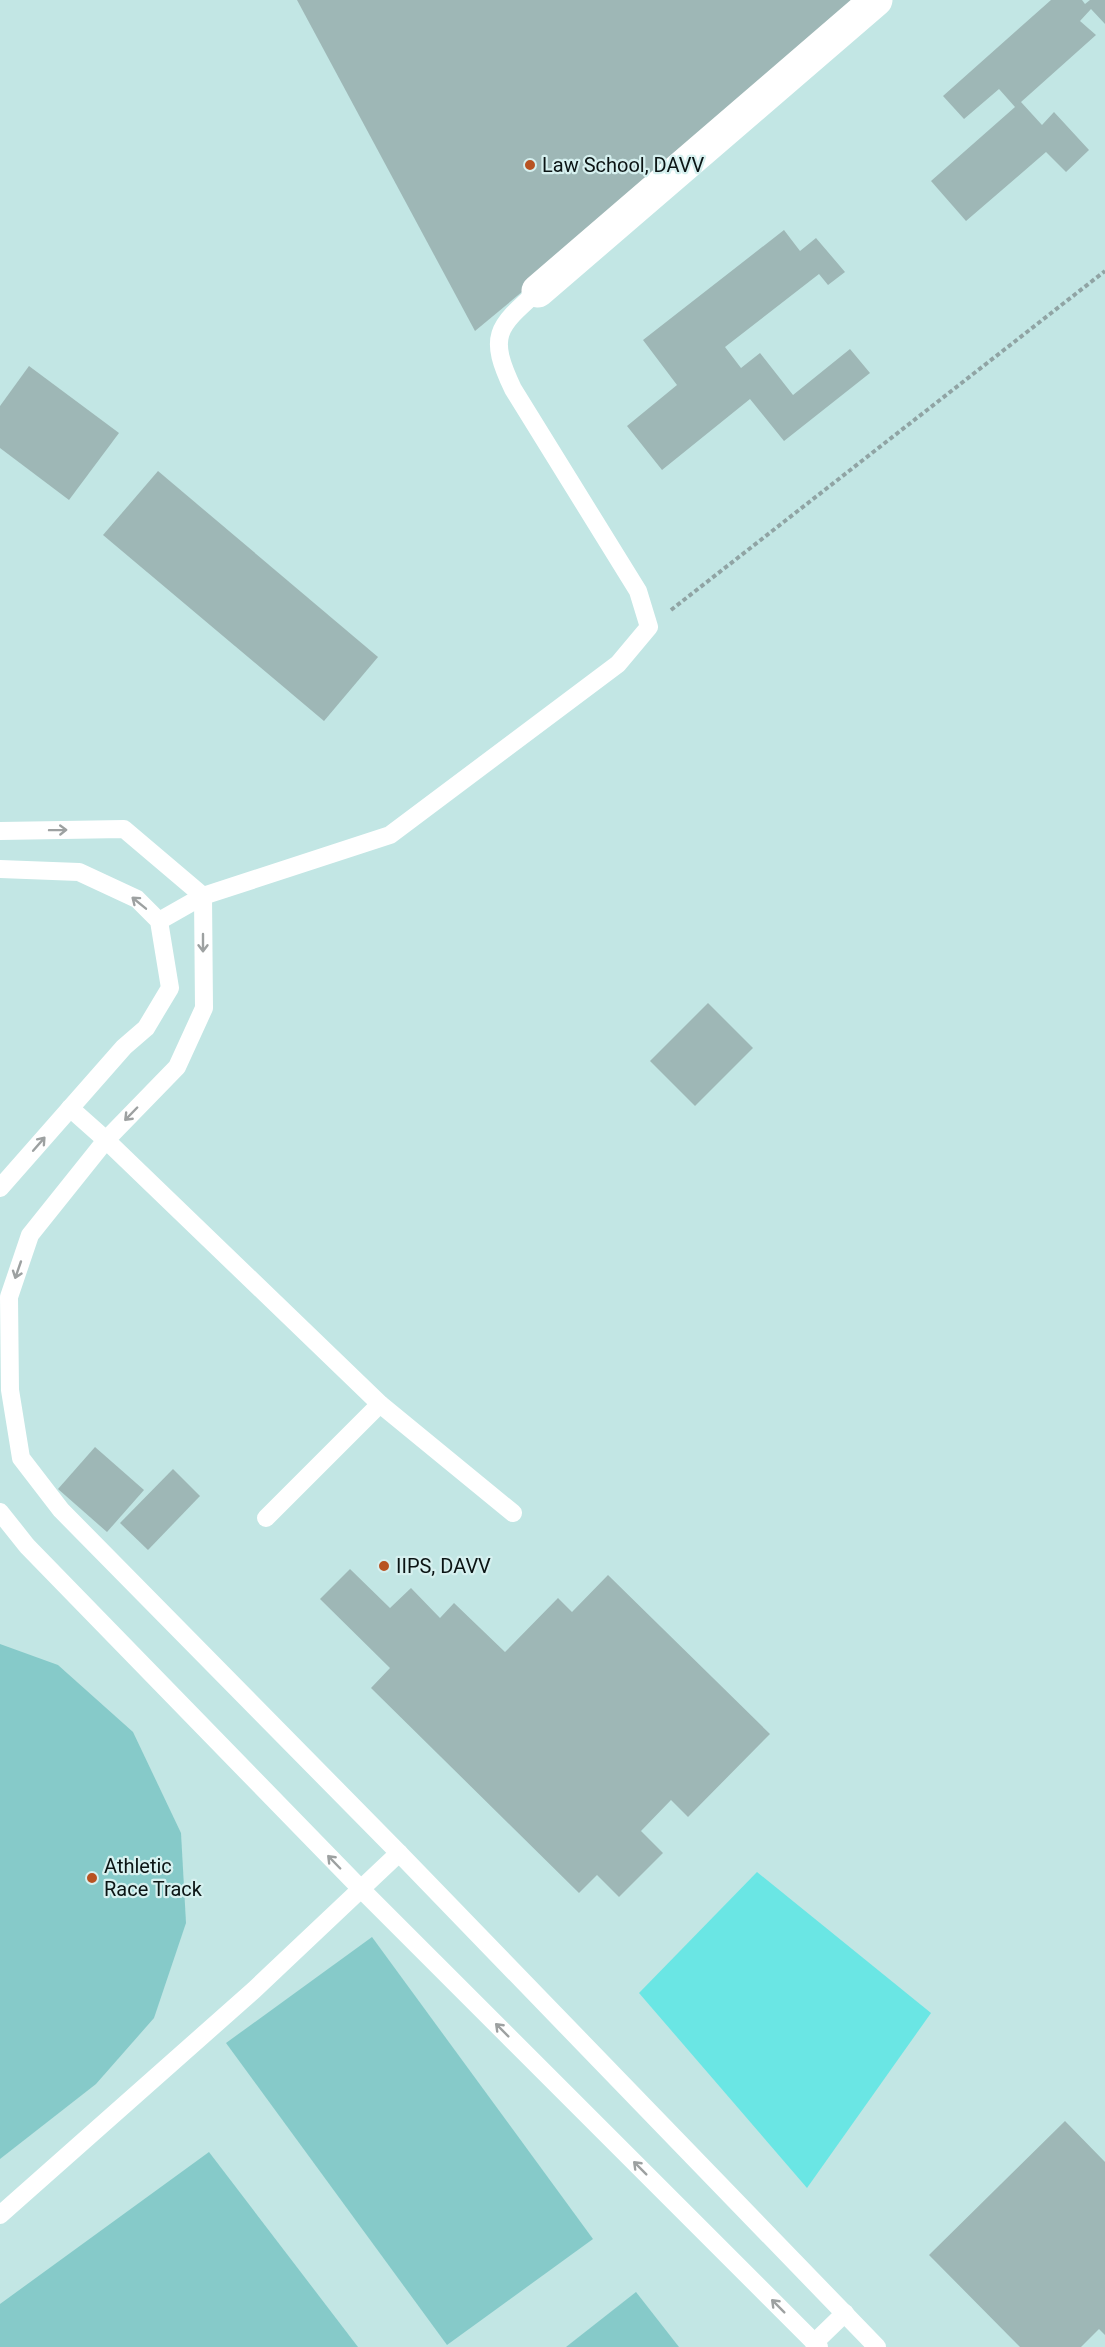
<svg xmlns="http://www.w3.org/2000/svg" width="1105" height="2347" font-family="Roboto,sans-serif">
  <rect width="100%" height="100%" fill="#d6f0ef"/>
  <rect fill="#c2e6e4" x="0" y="0" width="1105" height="2347"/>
  <g fill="#86cac9">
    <path d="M0,1644L58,1665L133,1732L181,1833L186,1923L154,2018L96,2084L0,2159Z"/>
    <path d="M372,1937L593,2239L447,2345L226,2043Z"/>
    <path d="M209,2152L358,2347H0V2304Z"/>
    <path d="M636,2292L679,2347H566Z"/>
  </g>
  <path fill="#6ae6e4" d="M757,1872L931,2013L807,2188L639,1993Z"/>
  <g fill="#9eb7b6">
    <path d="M297,0H873L475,331Z"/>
    <path d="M1051,0H1082L1085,4L1090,0H1105V24L1091,9L1080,21L1096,35L1021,102L1042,125L1054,112L1089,150L1066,172L1046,152L966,221L931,181L1015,107L999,89L964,119L943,96Z"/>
    <path d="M784,230L800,251L816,238L845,272L828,285L819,274L725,347L741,368L760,353L793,395L850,349L870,373L784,441L750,399L662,470L627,426L677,385L643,340Z"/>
    <path d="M29,366L119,433L69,500L0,448V406Z"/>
    <path d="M158,471L378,657L324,721L103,535Z"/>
    <path d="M708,1003L753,1048L695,1106L650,1061Z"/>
    <path d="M95,1447L144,1490L107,1532L58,1489Z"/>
    <path d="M173,1469L200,1496L148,1550L120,1523Z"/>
    <path d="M350,1569L390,1608L411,1588L440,1618L454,1603L505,1652L558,1598L572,1612L608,1575L770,1734L688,1817L671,1800L641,1831L663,1853L619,1897L597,1875L579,1893L371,1688L390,1668L320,1599Z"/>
    <path d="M1065,2121L1105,2162V2335L1099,2329L1081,2347H1020L929,2255Z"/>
  </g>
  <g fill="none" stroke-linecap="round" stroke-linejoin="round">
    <path stroke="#90a4a4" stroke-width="4" stroke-dasharray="4.5 3" stroke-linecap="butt" d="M671,610L1105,271"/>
    <g stroke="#fff" stroke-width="18">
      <path d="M0,831L124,829L203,896L204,1008L177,1067L106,1140L30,1235L9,1297L10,1390L21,1458L61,1510L399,1853L877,2347"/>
      <path d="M0,869L79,872L137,899L159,921L170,988L146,1028L124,1047L0,1188"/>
      <path d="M159,921L203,896L390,835L618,664L649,627L638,591L513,389C488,336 496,328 538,291"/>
      <path d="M70,1108L106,1140L380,1404L513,1513"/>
      <path d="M0,1512L27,1546L361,1889L819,2347"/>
      <path d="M266,1518L380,1404"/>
      <path d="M0,2215L254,1990L399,1853"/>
      <path d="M814,2343L845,2313"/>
    </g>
    <path stroke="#fff" stroke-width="33" d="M538,291L876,0"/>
  </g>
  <defs><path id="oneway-shaft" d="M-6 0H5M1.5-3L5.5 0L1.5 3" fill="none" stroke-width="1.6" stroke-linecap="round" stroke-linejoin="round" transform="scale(1.5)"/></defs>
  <g stroke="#9da1a1">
    <use href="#oneway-shaft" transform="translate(58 830) rotate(-1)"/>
    <use href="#oneway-shaft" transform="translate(139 903) rotate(-141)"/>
    <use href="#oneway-shaft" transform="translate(203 943) rotate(90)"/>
    <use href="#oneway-shaft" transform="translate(131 1114) rotate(134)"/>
    <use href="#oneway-shaft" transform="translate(39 1144) rotate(-49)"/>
    <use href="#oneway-shaft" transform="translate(18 1270) rotate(109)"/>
    <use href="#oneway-shaft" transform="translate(334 1862) rotate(-134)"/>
    <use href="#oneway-shaft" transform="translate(502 2030) rotate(-135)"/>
    <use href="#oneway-shaft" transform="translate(640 2168) rotate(-135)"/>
    <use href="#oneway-shaft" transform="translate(778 2306) rotate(-135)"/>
  </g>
  <g fill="#b85322" stroke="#d6f0ef" stroke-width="2">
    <circle cx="530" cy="165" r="6"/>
    <circle cx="384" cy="1566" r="6"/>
    <circle cx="92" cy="1878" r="6"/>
  </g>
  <g text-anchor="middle" stroke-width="4.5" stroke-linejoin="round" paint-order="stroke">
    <g font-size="20" fill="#0b1414" stroke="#d6f0ef" text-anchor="start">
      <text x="542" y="172">Law School, DAVV</text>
      <text x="396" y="1573">IIPS, DAVV</text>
      <text x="104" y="1873">Athletic<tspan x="104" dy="23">Race Track</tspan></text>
    </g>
  </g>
</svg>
